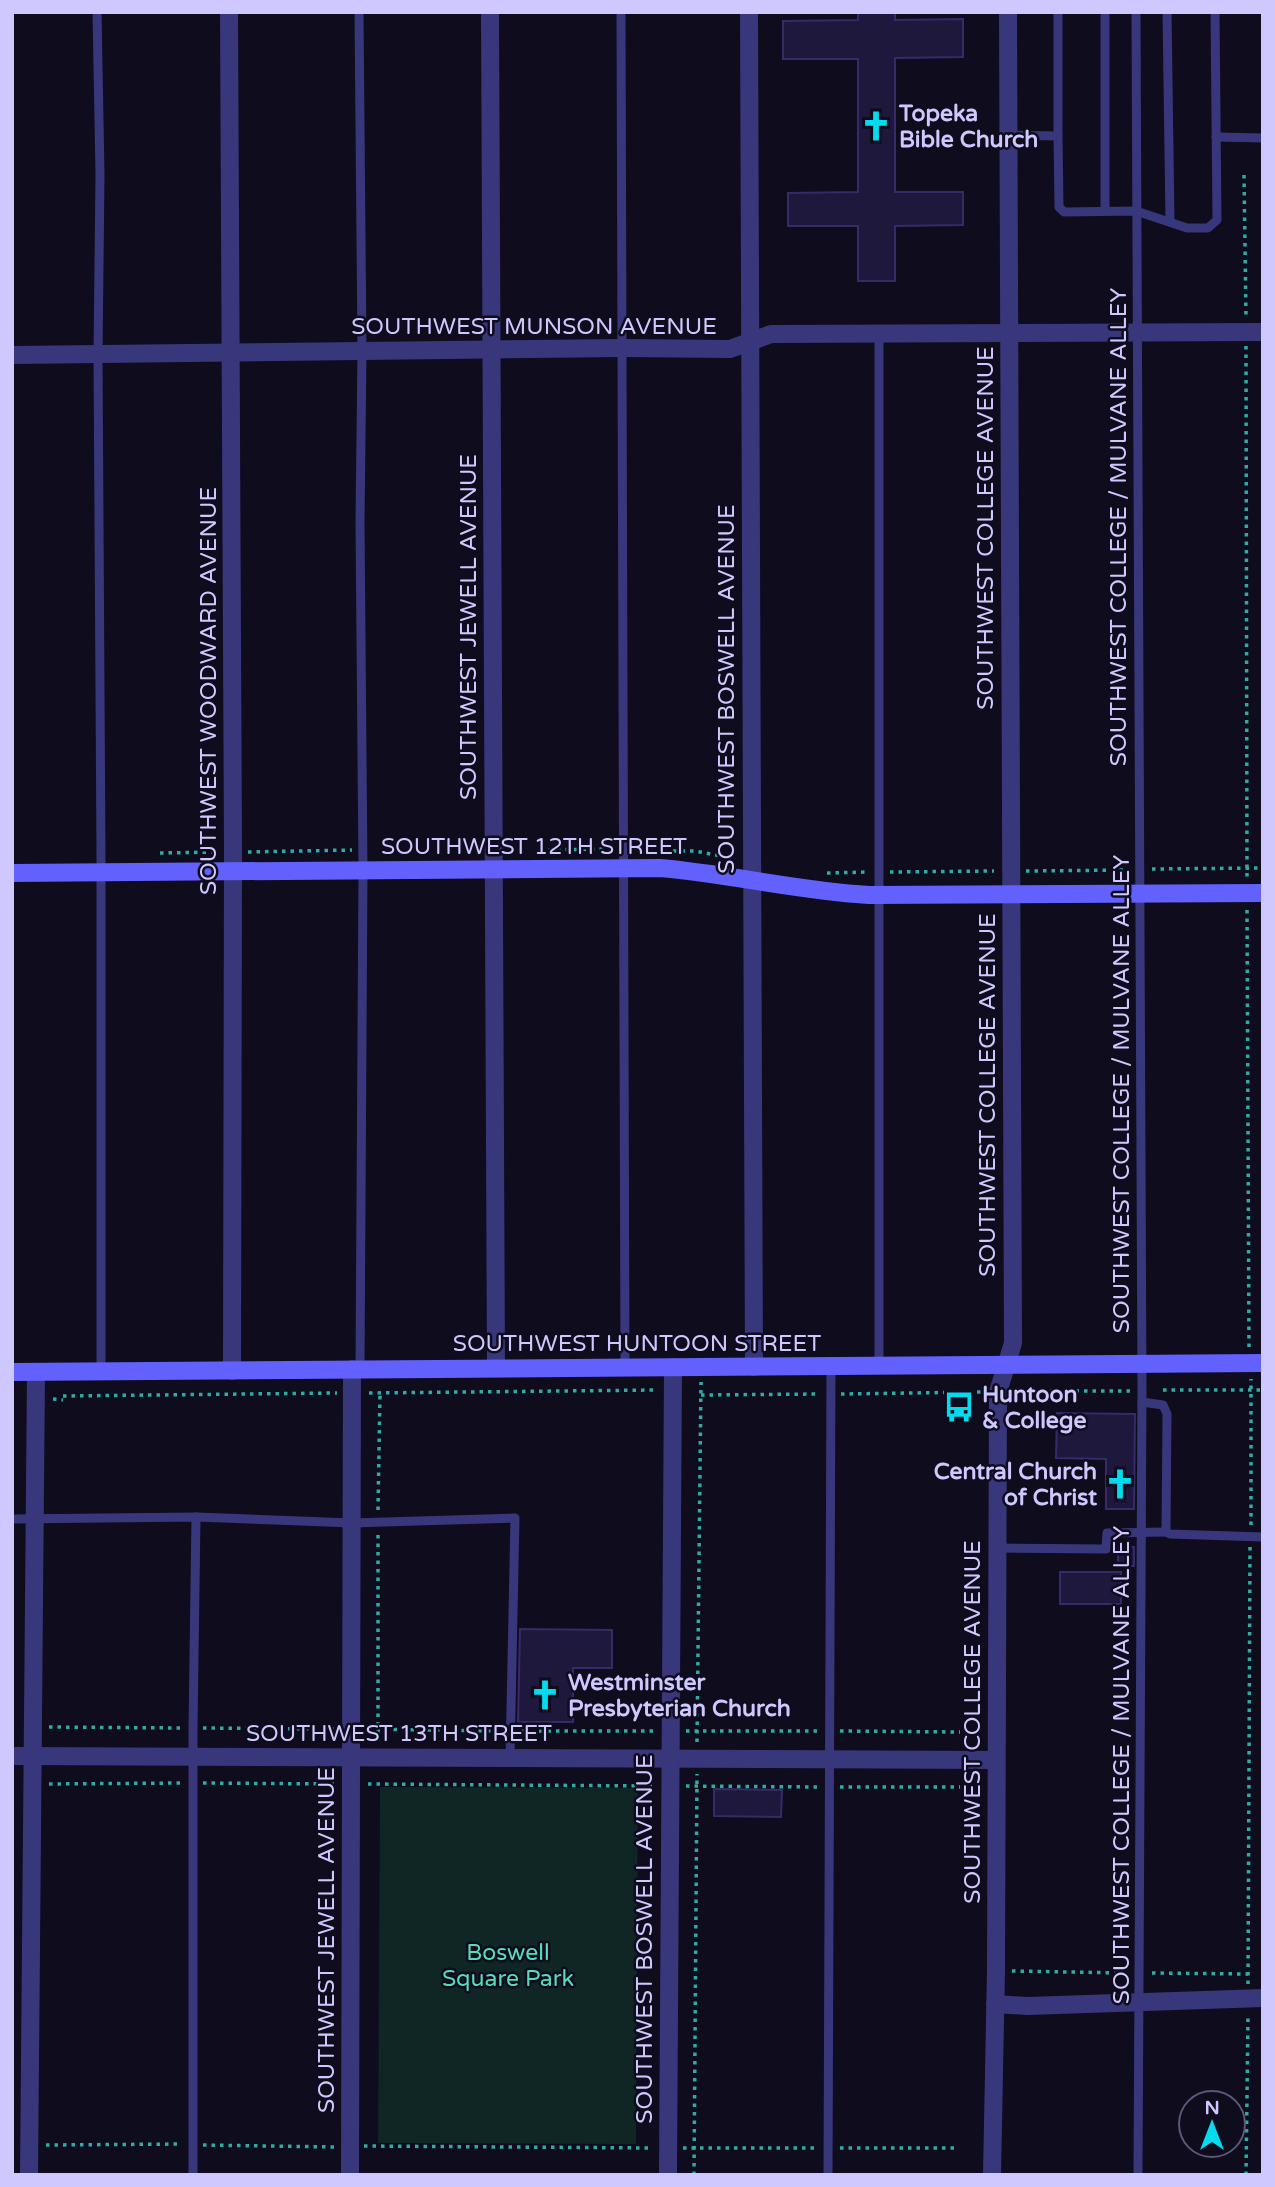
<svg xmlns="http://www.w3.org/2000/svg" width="1275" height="2187" font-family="'Varela Round',sans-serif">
  <rect width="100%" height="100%" fill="#0e0c1d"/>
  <path fill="#0f2625" d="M380,1787L638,1788L636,2144L378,2143Z"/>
  <g fill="#1f183d" stroke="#362a69" stroke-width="2">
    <path d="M858,12H895V20L963,19V57L895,58V192H963V225L895,226V281H858V226H788V193L858,192V59H783V21L858,20Z"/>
    <path d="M1057,1413L1135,1414L1134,1509H1106V1459L1056,1458Z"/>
    <rect x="1118" y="1547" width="16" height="19"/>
    <rect x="1060" y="1572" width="61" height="32"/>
    <path d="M520,1629L612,1630V1668H573V1722H518Z"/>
    <path d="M714,1789L782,1790L781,1817L714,1816Z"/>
  </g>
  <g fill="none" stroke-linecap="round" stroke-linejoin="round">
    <g stroke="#2eaca3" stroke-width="3.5" stroke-dasharray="3.5 5" stroke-linecap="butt">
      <path d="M1244,175L1246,318"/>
      <path d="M1246,346L1247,878"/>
      <path d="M540,850L606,849"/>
      <path d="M673,851H695L721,856"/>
      <path d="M248,852L352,850"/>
      <path d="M160,853L219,852"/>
      <path d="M1152,869L1263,868"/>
      <path d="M1026,871L1127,870"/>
      <path d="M890,872L994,871"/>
      <path d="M827,873L868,872"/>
      <path d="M1247,910L1249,1347"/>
      <path d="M1163,1390H1263"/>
      <path d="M1016,1391H1131"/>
      <path d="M369,1393L656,1390"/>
      <path d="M841,1394L981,1392"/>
      <path d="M701,1395L820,1394"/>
      <path d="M63,1396L337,1393"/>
      <path d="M53,1399L63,1400"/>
      <path d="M378,1510L380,1393"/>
      <path d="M1251,1525V1379"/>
      <path d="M378,1535V1741"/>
      <path d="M49,1727L182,1728"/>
      <path d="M203,1728L336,1729"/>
      <path d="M368,1729L500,1731"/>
      <path d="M522,1731H654"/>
      <path d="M686,1731H819"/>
      <path d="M840,1731L960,1732"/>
      <path d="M697,1742L701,1382"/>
      <path d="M203,1783L336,1784"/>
      <path d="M49,1784L182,1783"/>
      <path d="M368,1784L654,1786"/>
      <path d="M686,1786L819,1787"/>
      <path d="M840,1787H960"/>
      <path d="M1012,1971L1126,1973"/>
      <path d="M1152,1973L1248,1974"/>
      <path d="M1248,1984L1250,1547"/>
      <path d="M46,2145L182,2144"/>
      <path d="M203,2145L336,2147"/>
      <path d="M364,2146L651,2148"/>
      <path d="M683,2148H815"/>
      <path d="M840,2148H956"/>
      <path d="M694,2175L697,1774"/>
      <path d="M1246,2175L1248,2016"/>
    </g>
    <g stroke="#39377b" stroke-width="9">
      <path d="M97,12L100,175L98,354L101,859V1371"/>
      <path d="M359,12L362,351L360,522L363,870L360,1369"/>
      <path d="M621,12L625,1367"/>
      <path d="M1105,12V211"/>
      <path d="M1136,12L1142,1391L1138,2175"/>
      <path d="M1167,12L1170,222"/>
      <path d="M1008,135L1058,136L1059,207L1064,212L1136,211L1187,228H1208L1217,220L1215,12"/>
      <path d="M1058,136V12"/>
      <path d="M1216,137L1263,138"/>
      <path d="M879,333V1365"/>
      <path d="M1142,1402L1163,1405L1167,1414L1166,1532L1170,1534L1263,1537"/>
      <path d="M12,1519L196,1517L352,1523L515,1518L510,1757"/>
      <path d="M997,1548L1106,1549L1107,1533L1166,1532"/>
      <path d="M193,2175V1728L196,1517"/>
      <path d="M828,2175L831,1366"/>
    </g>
    <g stroke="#39377b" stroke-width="18">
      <path d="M229,12L233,852L232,1371"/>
      <path d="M490,12L496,1368"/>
      <path d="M749,12L754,1367"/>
      <path d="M12,355L622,348L730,349L771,334L1263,332"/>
      <path d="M12,1756L995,1760"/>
      <path d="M995,2004L1028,2006L1263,1998"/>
      <path d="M29,2175L36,1372"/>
      <path d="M350,2175L352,1369"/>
      <path d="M668,2175L673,1367"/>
      <path d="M992,2175L996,1970L998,1392L1013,1343L1008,12"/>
    </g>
    <g stroke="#6261fd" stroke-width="18">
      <path d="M12,873L660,868C730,874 799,891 869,895L1263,893"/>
      <path d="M12,1372L1263,1363"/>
    </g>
  </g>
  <defs>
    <g id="church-bare" transform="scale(2.415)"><path d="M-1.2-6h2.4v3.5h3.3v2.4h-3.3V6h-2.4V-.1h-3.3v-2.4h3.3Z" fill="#03dbef" stroke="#0e0c1d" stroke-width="2.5" paint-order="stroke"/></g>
    <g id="bus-bare" transform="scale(2.415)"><path d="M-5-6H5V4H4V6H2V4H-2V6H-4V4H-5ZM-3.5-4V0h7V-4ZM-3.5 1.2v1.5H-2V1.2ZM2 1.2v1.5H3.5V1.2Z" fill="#03dbef" stroke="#0e0c1d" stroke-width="2.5" paint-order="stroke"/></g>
  </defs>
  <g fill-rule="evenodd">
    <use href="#church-bare" x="876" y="126"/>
    <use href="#bus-bare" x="959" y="1407"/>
    <use href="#church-bare" x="1120" y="1484"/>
    <use href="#church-bare" x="545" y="1695"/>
  </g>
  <g text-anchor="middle" stroke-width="5" stroke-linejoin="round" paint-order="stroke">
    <g font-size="23" font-weight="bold" fill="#cec8fe" stroke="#0e0c1d" text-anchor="start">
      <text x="899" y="121">Topeka<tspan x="899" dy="26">Bible Church</tspan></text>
      <text x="982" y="1402">Huntoon<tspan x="982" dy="26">&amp; College</tspan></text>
      <text x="1097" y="1479" text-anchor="end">Central Church<tspan x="1097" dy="26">of Christ</tspan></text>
      <text x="568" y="1690">Westminster<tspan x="568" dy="26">Presbyterian Church</tspan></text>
    </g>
    <g font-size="23" fill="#cec8fe" stroke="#0e0c1d">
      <text x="534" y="334">SOUTHWEST MUNSON AVENUE</text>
      <text transform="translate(1118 527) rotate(-90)" y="8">SOUTHWEST COLLEGE / MULVANE ALLEY</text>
      <text transform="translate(985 528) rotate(-90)" y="8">SOUTHWEST COLLEGE AVENUE</text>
      <text transform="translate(468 627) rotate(-90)" y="8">SOUTHWEST JEWELL AVENUE</text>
      <text transform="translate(726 689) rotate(-90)" y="8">SOUTHWEST BOSWELL AVENUE</text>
      <text transform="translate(208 691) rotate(-90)" y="8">SOUTHWEST WOODWARD AVENUE</text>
      <text x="534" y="854">SOUTHWEST 12TH STREET</text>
      <text transform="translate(1121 1094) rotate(-90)" y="8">SOUTHWEST COLLEGE / MULVANE ALLEY</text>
      <text transform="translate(987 1095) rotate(-90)" y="8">SOUTHWEST COLLEGE AVENUE</text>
      <text x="637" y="1351">SOUTHWEST HUNTOON STREET</text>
      <text transform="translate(972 1722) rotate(-90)" y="8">SOUTHWEST COLLEGE AVENUE</text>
      <text x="399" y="1741">SOUTHWEST 13TH STREET</text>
      <text transform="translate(1121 1765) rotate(-90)" y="8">SOUTHWEST COLLEGE / MULVANE ALLEY</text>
      <text transform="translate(644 1939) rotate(-90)" y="8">SOUTHWEST BOSWELL AVENUE</text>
      <text transform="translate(326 1940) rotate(-90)" y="8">SOUTHWEST JEWELL AVENUE</text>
    </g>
    <g font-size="23" fill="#56dcb9" stroke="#0e0c1d">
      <text x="508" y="1960">Boswell<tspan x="508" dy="26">Square Park</tspan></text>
    </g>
  </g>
  <rect width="1275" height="2187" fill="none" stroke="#cec8fe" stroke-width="28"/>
  <g transform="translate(1212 2124)"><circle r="33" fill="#0e0c1d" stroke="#5b5777" stroke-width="2"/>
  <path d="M0-5L12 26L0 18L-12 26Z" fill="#03dbef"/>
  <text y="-10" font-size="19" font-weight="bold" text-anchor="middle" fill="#cec8fe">N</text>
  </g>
</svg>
